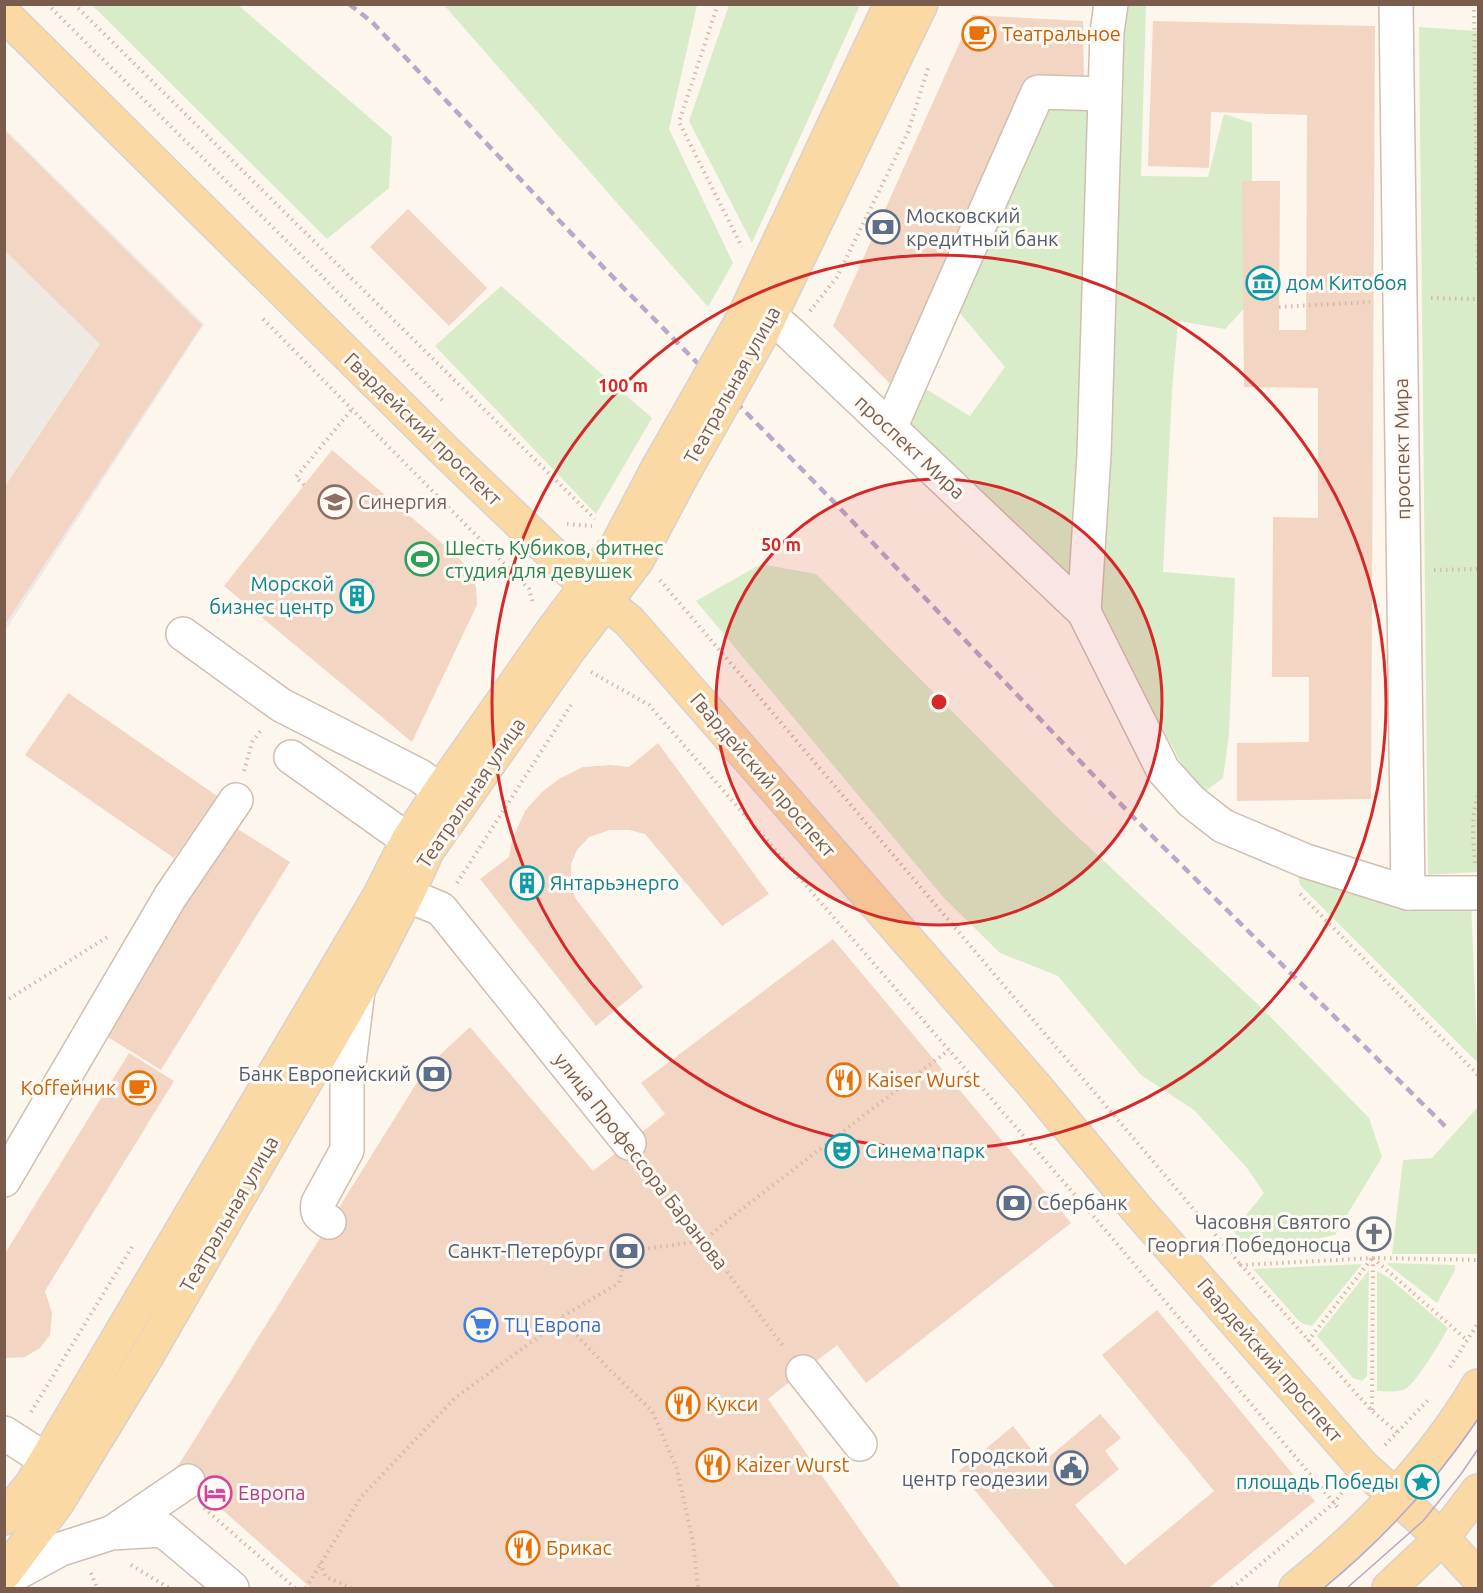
<svg xmlns="http://www.w3.org/2000/svg" width="1483" height="1593" font-family="Ubuntu,sans-serif">
  <rect width="100%" height="100%" fill="#fdf6ec"/>
  <path fill="#efe9e4" d="M5,129L204,324L5,631Z"/>
  <g fill="#d8ecc9">
    <path d="M92,5H238L392,137L389,188L327,239Z"/>
    <path d="M444,5H697L669,129L733,263L708,307Z"/>
    <path d="M729,5H860L752,243L689,121Z"/>
    <path d="M1127,5H1146L1141,176L1208,177L1224,114L1252,123V300L1225,329L1178,321L1172,391L1163,572L1235,578L1229,735L1223,778L1199,796L1097,609L1116,100Z"/>
    <path d="M1419,27L1478,31V872L1428,875Z"/>
    <path d="M1045,102L1093,105L1077,586L900,427L921,386L970,416L1005,367L959,312L995,215Z"/>
    <path d="M501,286L652,418L596,514L435,346Z"/>
    <path d="M761,564L816,574L1062,822L1265,1011L1369,1118L1382,1157L1335,1235L1252,1252L1233,1231L1264,1193L1247,1168L1194,1110L1141,1075L1058,976L1000,953L944,898L696,601Z"/>
    <path d="M1296,867L1471,904L1478,1063L1300,885Z"/>
    <path d="M1478,1107V1254H1392L1403,1160L1432,1158Z"/>
    <path d="M1386,1263L1455,1265V1270L1437,1303Z"/>
    <path d="M1362,1264L1312,1326L1303,1324L1298,1320L1253,1269Z"/>
    <path d="M1369,1270L1367,1376L1362,1381L1353,1378L1317,1336Z"/>
    <path d="M1377,1271L1389,1278L1448,1328C1442,1340 1416,1383 1405,1389C1396,1393 1385,1391 1377,1391Z"/>
  </g>
  <g fill="#f3d5c3">
    <path d="M972,15L1083,21L1084,79L1036,76L894,388L833,326Z"/>
    <path d="M1153,21L1375,26L1371,799L1237,801V743L1309,742V677H1272L1273,517L1318,518V388L1244,387L1242,181H1280L1279,330H1306L1307,115L1211,112L1209,168L1148,166Z"/>
    <path d="M4,130L202,325L4,626V488L100,344L4,250Z"/>
    <path d="M408,209L487,288L449,326L370,247Z"/>
    <path d="M332,450L457,556L468,568L476,587L477,605L412,742L224,586Z"/>
    <path d="M68,693L217,796L174,858L25,755Z"/>
    <path d="M658,743L769,894L722,926L645,834L629,830H610L589,837L577,850L571,864V887L576,899L643,987L596,1026L480,879L509,857L512,840L525,811L542,792L559,779L583,767L611,765L629,767Z"/>
    <path d="M233,826L290,862L161,1070L103,1034Z"/>
    <path d="M833,939L1071,1223L866,1383L837,1345L768,1399L901,1588H311L176,1469L426,1068L470,1027L593,1171L665,1114L641,1083Z"/>
    <path d="M129,1053L174,1081L45,1291L52,1313L50,1335L40,1348L25,1357L6,1358L4,1356V1255Z"/>
    <path d="M1157,1310L1315,1501L1209,1588H1055L959,1471L1013,1426L1042,1463L1100,1414L1121,1438L1105,1451L1119,1469L1075,1505L1125,1565L1214,1491L1102,1355Z"/>
  </g>
  <g fill="none" stroke-linecap="round" stroke-linejoin="round">
    <g stroke="#d1beb0" stroke-width="36">
      <g id="minor">
        <path d="M1396,4L1408,893"/>
        <path d="M770,316L791,334L1084,612L1163,770L1191,801L1223,826L1306,861L1408,893H1478"/>
        <path d="M890,428L1038,92L1105,94"/>
        <path d="M1084,612L1094,455L1107,32L1111,4"/>
        <path d="M183,634L281,705L420,776L440,791"/>
        <path d="M291,757L408,840"/>
        <path d="M407,895L441,909L629,1143"/>
        <path d="M4,1180L170,897L236,800"/>
        <path d="M329,1222C320,1216 316,1214 318,1203L347,1150V1079L358,990"/>
        <path d="M803,1372L860,1444"/>
        <path d="M4,1433L71,1476"/>
        <path d="M113,1532L188,1481"/>
        <path d="M4,1580L61,1549L111,1533L163,1530L232,1588"/>
      </g>
    </g>
    <g stroke="#dad1cd" stroke-width="36">
      <g id="major">
        <path d="M4,14L448,454L587,587L629,621L1034,1085L1136,1208L1363,1467L1442,1538L1478,1577"/>
        <path d="M743,319L891,4"/>
        <path d="M762,333L921,4"/>
        <path d="M4,1518L32,1484L379,897L408,840L440,791L553,630L618,544L658,468"/>
        <path d="M4,1574L57,1503L148,1354L358,990L407,895L427,851L570,648L637,560L680,479"/>
        <path d="M1296,1588C1367,1531 1431,1465 1478,1386"/>
        <path d="M1389,1588L1442,1538L1478,1491"/>
      </g>
    </g>
    <g stroke="#d9b8a5" stroke-width="4" stroke-dasharray="1.5 4.5" stroke-linecap="butt">
      <path d="M47,4L313,267L443,401"/>
      <path d="M74,4L595,519"/>
      <path d="M718,4L679,122L742,247"/>
      <path d="M1474,4L1478,273"/>
      <path d="M1431,298L1478,299"/>
      <path d="M1279,307L1370,302"/>
      <path d="M810,311L837,277L908,132L929,65"/>
      <path d="M263,319L529,589L533,603"/>
      <path d="M304,485L296,477L352,409"/>
      <path d="M567,524L592,526"/>
      <path d="M1434,570L1478,569"/>
      <path d="M660,580L1241,1265"/>
      <path d="M591,672L649,705L1108,1233L1339,1509"/>
      <path d="M244,771L252,742L262,729"/>
      <path d="M1475,863C1473,839 1471,817 1478,795"/>
      <path d="M457,883L571,705"/>
      <path d="M1300,894L1478,1075"/>
      <path d="M4,1002L109,936"/>
      <path d="M647,1167L784,1347"/>
      <path d="M1373,1258L1467,1340"/>
      <path d="M560,1318L611,1371L652,1411L677,1469L693,1542L698,1588"/>
      <path d="M1308,1341L1372,1258"/>
      <path d="M1450,1367L1478,1323"/>
      <path d="M1372,1410L1373,1258"/>
      <path d="M31,1412L132,1247"/>
      <path d="M1397,1432L1372,1411L1241,1265L1373,1258L1478,1260"/>
      <path d="M1385,1445L1430,1398"/>
      <path d="M204,1508L295,1588"/>
      <path d="M320,1563L326,1577L352,1588"/>
      <path d="M131,1565L169,1588"/>
      <path d="M91,1573L97,1588"/>
      <path d="M306,1588L361,1497L455,1398L537,1338L560,1318L619,1283L627,1251L703,1241L738,1212L949,1050"/>
      <path d="M1232,1588L1334,1503L1344,1490"/>
    </g>
    <use href="#minor" stroke="#fff" stroke-width="33"/>
    <use href="#major" stroke="#fbd9a5" stroke-width="33"/>
    <g stroke="#b9a8c9" stroke-width="1.5">
      <path d="M1324,1588C1385,1538 1434,1484 1478,1419"/>
      <path d="M1347,1588L1423,1521L1461,1474L1478,1449"/>
    </g>
    <path stroke="#b9a8c9" stroke-width="4.5" stroke-dasharray="9 6" stroke-linecap="butt" d="M349,4L372,22L605,269L833,501L1135,819L1447,1128"/>
    <g stroke="#dad1cd" stroke-width="36" stroke-linecap="butt">
      <g id="major-bridge">
        <path d="M658,468L743,319"/>
        <path d="M680,479L762,333"/>
      </g>
    </g>
    <use href="#major-bridge" stroke="#fbd9a5" stroke-width="33"/>
  </g>
  <circle cx="939" cy="702" r="223" fill="#d62828" fill-opacity=".12"/>
  <g fill="none" stroke="#d62828" stroke-width="3">
    <circle cx="939" cy="702" r="223"/>
    <circle cx="939" cy="702" r="447"/>
  </g>
  <defs>
    <g id="cafe-ring" transform="scale(1.725)"><circle r="9.5" fill="#fffaf3" stroke="#e8710a" stroke-width="1.5"/><path d="M-5.5-4.5H6V0H3Q3 3.5 0 3.5H-2.5Q-5.5 3.5-5.5 0ZM3-3.2v2h1.7v-2ZM-6 4.5H4V6H-6Z" fill="#e8710a"/></g>
    <g id="bank-ring" transform="scale(1.725)"><circle r="9.5" fill="#fffaf3" stroke="#5c6f8a" stroke-width="1.5"/><path d="M-6-4H6V4H-6ZM0-2.3a2.3 2.3 0 1 0 0 4.6a2.3 2.3 0 1 0 0-4.6Z" fill="#5c6f8a"/></g>
    <g id="museum-ring" transform="scale(1.725)"><circle r="9.5" fill="#fffaf3" stroke="#0f9aa8" stroke-width="1.5"/><path d="M0-6L6-3V-2H-6V-3ZM-5-1h2V3h-2ZM-1-1h2V3h-2ZM3-1h2V3H3ZM-6 4H6V6H-6Z" fill="#0f9aa8"/></g>
    <g id="university-ring" transform="scale(1.725)"><circle r="9.5" fill="#fffaf3" stroke="#8d6e63" stroke-width="1.5"/><path d="M0-5L7-2L0 1L-7-2ZM-4 1L0 2.5L4 1V4Q0 6-4 4Z" fill="#8d6e63"/></g>
    <g id="stadium-ring" transform="scale(1.725)"><circle r="9.5" fill="#fffaf3" stroke="#2e9e5b" stroke-width="1.5"/><path d="M0-5a6.5 5 0 1 0 0 10a6.5 5 0 1 0 0-10ZM-3.5-1.8h7v3.6h-7Z" fill="#2e9e5b"/></g>
    <g id="building-ring" transform="scale(1.725)"><circle r="9.5" fill="#fffaf3" stroke="#0f9aa8" stroke-width="1.5"/><path d="M-4-6H4V6H1V3H-1V6H-4ZM-2.5-4.3h1.7v1.8h-1.7ZM.8-4.3h1.7v1.8H.8ZM-2.5-1h1.7V.8h-1.7ZM.8-1h1.7V.8H.8Z" fill="#0f9aa8"/></g>
    <g id="restaurant-ring" transform="scale(1.725)"><circle r="9.5" fill="#fffaf3" stroke="#e8710a" stroke-width="1.5"/><path d="M-5-6h1v4h1v-4h1v4h1v-4h1v5L-1.5 .5V6h-2V.5L-5-1ZM5-6V6H3V1.5H1.5Q1.5-4 5-6Z" fill="#e8710a"/></g>
    <g id="theatre-ring" transform="scale(1.725)"><circle r="9.5" fill="#fffaf3" stroke="#0f9aa8" stroke-width="1.5"/><path d="M-5-5.5Q0-4 5-5.5V0Q5 5 0 6Q-5 5-5 0ZM-3.3-2.5H-1v1.5H-3.3ZM1-2.5H3.3v1.5H1ZM-2.8 1Q0 5.5 2.8 1Z" fill="#0f9aa8"/></g>
    <g id="church-ring" transform="scale(1.725)"><circle r="9.5" fill="#fffaf3" stroke="#6b7280" stroke-width="1.5"/><path d="M-1.2-6h2.4v3.5h3.3v2.4h-3.3V6h-2.4V-.1h-3.3v-2.4h3.3Z" fill="#6b7280"/></g>
    <g id="supermarket-ring" transform="scale(1.725)"><circle r="9.5" fill="#fffaf3" stroke="#3f7fe0" stroke-width="1.5"/><path d="M-6-5.5h2.5l.6 2H6L4.5 2H-2.5L-4.4-4H-6ZM-1.5 3.2a1.3 1.3 0 1 0 .1 0ZM3 3.2a1.3 1.3 0 1 0 .1 0Z" fill="#3f7fe0"/></g>
    <g id="civic-ring" transform="scale(1.725)"><circle r="9.5" fill="#fffaf3" stroke="#5c6f8a" stroke-width="1.5"/><path d="M-.6-6.5H3V-4.5H.6V-3L4-1V1h2V6H-6V1h2V-1L-.6-3ZM-1.2 2.5V6h2.4V2.5Z" fill="#5c6f8a"/></g>
    <g id="sight-ring" transform="scale(1.725)"><circle r="9.5" fill="#fffaf3" stroke="#0f9aa8" stroke-width="1.5"/><path d="M0-6L1.8-2.2L6-1.7L2.9 1.2L3.7 5.4L0 3.3L-3.7 5.4L-2.9 1.2L-6-1.7L-1.8-2.2Z" fill="#0f9aa8"/></g>
    <g id="hotel-ring" transform="scale(1.725)"><circle r="9.5" fill="#fffaf3" stroke="#d1479c" stroke-width="1.5"/><path d="M-6-4.5h1.5V1H6V5H4.5V3h-9V5H-6ZM-4 0a1.8 1.8 0 1 1 3.6 0ZM.5 0V-2.5h3Q6-2.5 6 0Z" fill="#d1479c"/></g>
  </defs>
  <g fill-rule="evenodd">
    <use href="#cafe-ring" x="979" y="34"/>
    <use href="#bank-ring" x="883" y="227"/>
    <use href="#museum-ring" x="1263" y="283"/>
    <use href="#university-ring" x="335" y="502"/>
    <use href="#stadium-ring" x="422" y="559"/>
    <use href="#building-ring" x="357" y="596"/>
    <use href="#building-ring" x="527" y="883"/>
    <use href="#bank-ring" x="434" y="1074"/>
    <use href="#restaurant-ring" x="844" y="1080"/>
    <use href="#cafe-ring" x="139" y="1088"/>
    <use href="#theatre-ring" x="842" y="1151"/>
    <use href="#bank-ring" x="1014" y="1203"/>
    <use href="#church-ring" x="1374" y="1234"/>
    <use href="#bank-ring" x="627" y="1251"/>
    <use href="#supermarket-ring" x="481" y="1325"/>
    <use href="#restaurant-ring" x="683" y="1404"/>
    <use href="#restaurant-ring" x="713" y="1465"/>
    <use href="#civic-ring" x="1071" y="1468"/>
    <use href="#sight-ring" x="1422" y="1482"/>
    <use href="#hotel-ring" x="215" y="1493"/>
    <use href="#restaurant-ring" x="523" y="1548"/>
  </g>
  <g text-anchor="middle" stroke-width="6" stroke-linejoin="round" paint-order="stroke">
    <g font-size="20" fill="#c56008" stroke="#fffaf3" text-anchor="start">
      <text x="1002" y="41">Театральное</text>
      <text x="867" y="1087">Kaiser Wurst</text>
      <text x="116" y="1095" text-anchor="end">Коffейник</text>
      <text x="706" y="1411">Кукси</text>
      <text x="736" y="1472">Kaizer Wurst</text>
      <text x="546" y="1555">Брикас</text>
    </g>
    <g font-size="20" fill="#4e5e75" stroke="#fffaf3" text-anchor="end">
      <text x="906" y="223" text-anchor="start">Московский<tspan x="906" dy="23">кредитный банк</tspan></text>
      <text x="411" y="1081">Банк Европейский</text>
      <text x="1037" y="1210" text-anchor="start">Сбербанк</text>
      <text x="604" y="1258">Санкт-Петербург</text>
      <text x="1048" y="1463">Городской<tspan x="1048" dy="23">центр геодезии</tspan></text>
    </g>
    <g font-size="20" fill="#0d838f" stroke="#fffaf3" text-anchor="start">
      <text x="1286" y="290">дом Китобоя</text>
      <text x="334" y="591" text-anchor="end">Морской<tspan x="334" dy="23">бизнес центр</tspan></text>
      <text x="550" y="890">Янтарьэнерго</text>
      <text x="865" y="1158">Синема парк</text>
      <text x="1399" y="1489" text-anchor="end">площадь Победы</text>
    </g>
    <g font-size="20" fill="#7a5c4d" stroke="#fffaf3">
      <text transform="translate(732 385) rotate(-61)" y="7">Театральная улица</text>
      <text transform="translate(423 429) rotate(44)" y="7">Гвардейский проспект</text>
      <text transform="translate(910 447) rotate(43)" y="7">проспект Мира</text>
      <text transform="translate(1402 449) rotate(-91)" y="7">проспект Мира</text>
      <text transform="translate(763 775) rotate(49)" y="7">Гвардейский проспект</text>
      <text transform="translate(471 793) rotate(-56)" y="7">Театральная улица</text>
      <text transform="translate(641 1161) rotate(52)" y="7">улица Профессора Баранова</text>
      <text transform="translate(229 1214) rotate(-60)" y="7">Театральная улица</text>
      <text transform="translate(1270 1360) rotate(49)" y="7">Гвардейский проспект</text>
    </g>
    <g font-size="20" fill="#785e54" stroke="#fffaf3" text-anchor="start">
      <text x="358" y="509">Синергия</text>
    </g>
    <g font-size="20" fill="#27864d" stroke="#fffaf3" text-anchor="start">
      <text x="445" y="555">Шесть Кубиков, фитнес<tspan x="445" dy="23">студия для девушек</tspan></text>
    </g>
    <g font-size="20" fill="#5b616d" stroke="#fffaf3" text-anchor="end">
      <text x="1351" y="1229">Часовня Святого<tspan x="1351" dy="23">Георгия Победоносца</tspan></text>
    </g>
    <g font-size="20" fill="#366cbe" stroke="#fffaf3" text-anchor="start">
      <text x="504" y="1332">ТЦ Европа</text>
    </g>
    <g font-size="20" fill="#b23c85" stroke="#fffaf3" text-anchor="start">
      <text x="238" y="1500">Европа</text>
    </g>
  </g>
  <circle cx="939" cy="702" r="9" fill="#d62828" stroke="#fffaf3" stroke-width="3"/>
  <g font-size="18" text-anchor="middle" font-weight="bold" fill="#d62828" stroke="#fffaf3" stroke-width="6" stroke-linejoin="round" paint-order="stroke">
    <text x="623" y="392">100 m</text>
    <text x="781" y="551">50 m</text>
  </g>
  <rect width="1483" height="1593" fill="none" stroke="#7a5c4d" stroke-width="12"/>
</svg>
